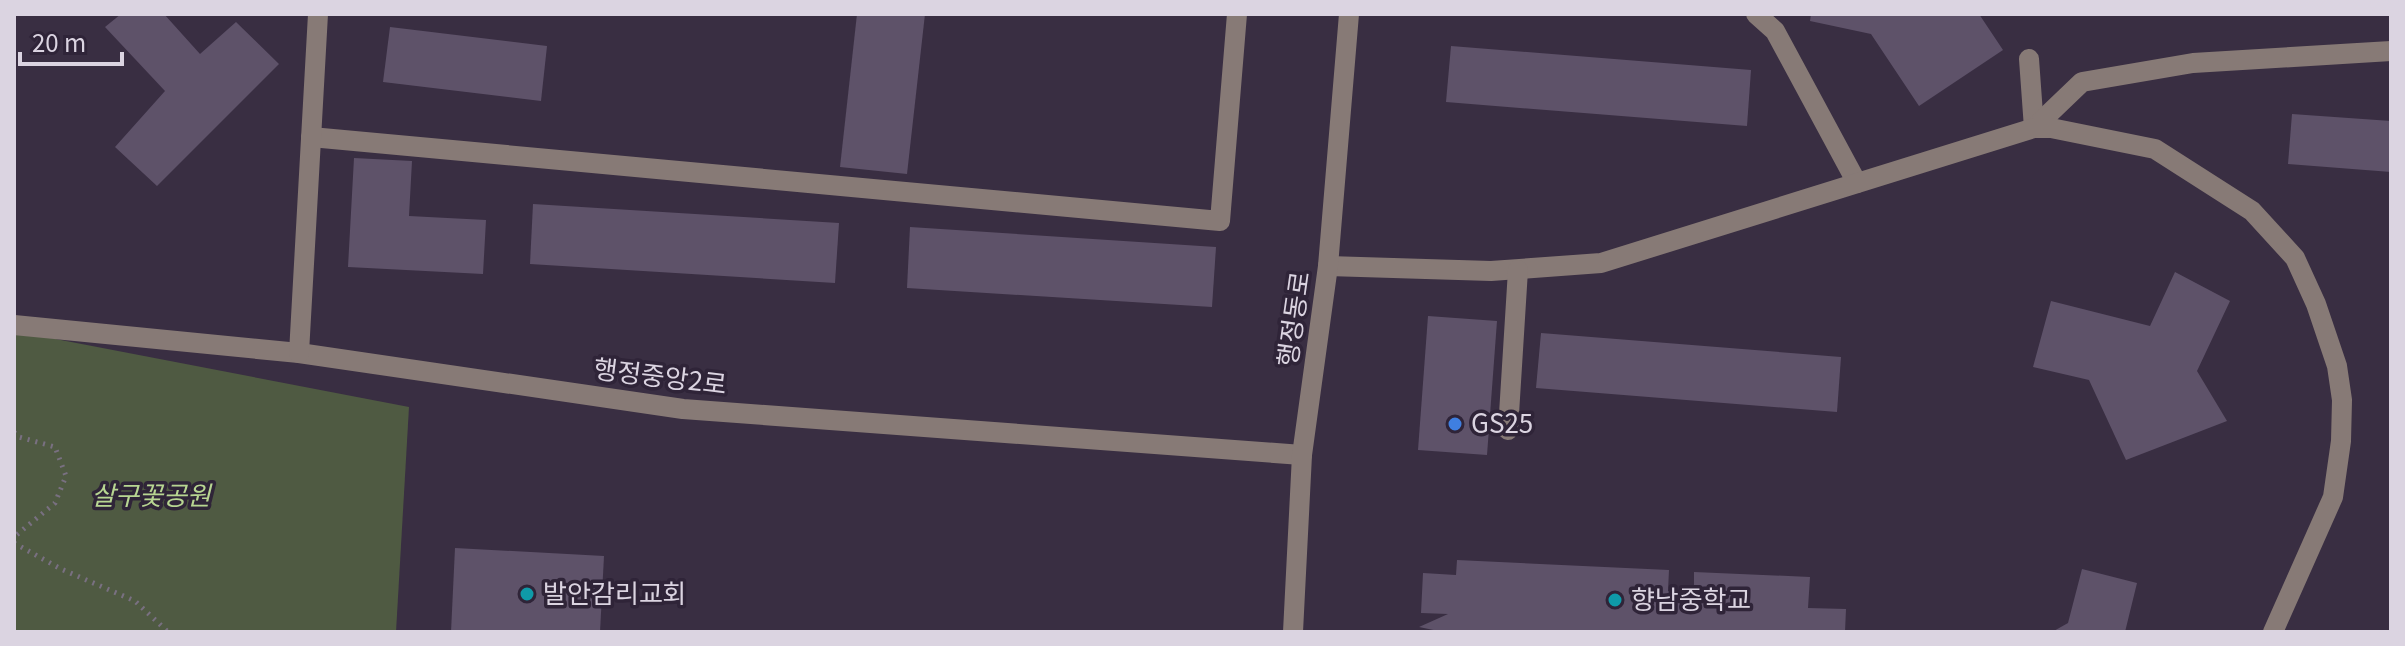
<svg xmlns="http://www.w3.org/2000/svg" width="2405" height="646" font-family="Georgia,'Noto Sans KR',serif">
  <rect width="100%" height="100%" fill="#392e42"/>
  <path fill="#4f5a42" d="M14,331L409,407L396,632H14Z"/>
  <g fill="#5e5269">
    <path d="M121,14H164L200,54L236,22L279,64L157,186L115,147L165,91L105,27Z"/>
    <path d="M857,14H925L907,174L840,167Z"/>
    <path d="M1811,14H1979L2003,50L1919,106L1871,34L1810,21Z"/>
    <path d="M390,27L547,46L541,101L383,82Z"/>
    <path d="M1451,46L1751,70L1747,126L1446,102Z"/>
    <path d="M2292,114L2391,121V172L2288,164Z"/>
    <path d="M354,158L412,161L409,216L486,220L483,274L348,267Z"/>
    <path d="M533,204L839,223L835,283L530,264Z"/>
    <path d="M910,227L1216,247L1212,307L907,288Z"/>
    <path d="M2175,272L2230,301L2197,371L2227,421L2126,460L2089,380L2033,367L2051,301L2150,326Z"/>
    <path d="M1428,316L1497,321L1487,455L1418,450Z"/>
    <path d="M1541,333L1841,357L1837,412L1536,388Z"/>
    <path d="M455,548L604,556L600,632H451Z"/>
    <path d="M1457,560L1669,570L1668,591L1694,592V572L1810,577L1808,608L1846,609L1845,632H1443L1419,627L1448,614L1421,613L1423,573L1456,575Z"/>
    <path d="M2082,569L2137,583L2125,632H2052L2068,623Z"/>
  </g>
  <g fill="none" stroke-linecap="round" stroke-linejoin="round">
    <g stroke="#797081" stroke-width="5" stroke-dasharray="2 6" stroke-linecap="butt">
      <path d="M14,432L19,437L55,447L66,476L55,503L14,537"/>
      <path d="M14,543L61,569L135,601L168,632"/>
    </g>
    <g stroke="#877a76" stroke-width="20">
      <path d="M1756,14L1775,31L1857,183"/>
      <path d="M2029,59L2034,128"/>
      <path d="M2034,128L2082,82L2193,63L2391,51"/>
      <path d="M311,137L1220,221L1237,14"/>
      <path d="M1328,266L1491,271L1601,263L2034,128H2051L2155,149L2252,211L2295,258L2316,304L2337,366L2342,400L2341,441L2333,497L2273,632"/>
      <path d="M14,325L299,353L683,409L1302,455"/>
      <path d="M299,353L318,14"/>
      <path d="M1508,430L1518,270"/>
      <path d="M1293,632L1302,455L1328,266L1349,14"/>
    </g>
  </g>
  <circle fill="#3f7fe0" stroke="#2f2438" stroke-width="3" cx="1455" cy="424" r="8"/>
  <g fill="#0f9aa8" stroke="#2f2438" stroke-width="3">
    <circle cx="527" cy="594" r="8"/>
    <circle cx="1615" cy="600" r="8"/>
  </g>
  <g text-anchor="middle" stroke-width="7" stroke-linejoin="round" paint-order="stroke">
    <g font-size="26" fill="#dbd4e1" stroke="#2f2438">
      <text transform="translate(1294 319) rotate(-82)" y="9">행정동로</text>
      <text transform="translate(660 377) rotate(7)" y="9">행정중앙2로</text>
    </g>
    <g font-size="26" fill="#dbd4e1" stroke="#2f2438" text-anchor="start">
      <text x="1471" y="433">GS25</text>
      <text x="543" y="603">발안감리교회</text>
      <text x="1631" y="609">향남중학교</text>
    </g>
    <g font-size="26" font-style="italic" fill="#b8d692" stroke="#2f2438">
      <text x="151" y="505">살구꽃공원</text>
    </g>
  </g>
  <rect width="2405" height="646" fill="none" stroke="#dbd4e1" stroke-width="32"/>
  <path d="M20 52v12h102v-12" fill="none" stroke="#dbd4e1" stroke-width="4"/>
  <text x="32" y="52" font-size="24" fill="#dbd4e1" stroke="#2f2438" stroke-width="6" paint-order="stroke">20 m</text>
</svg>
